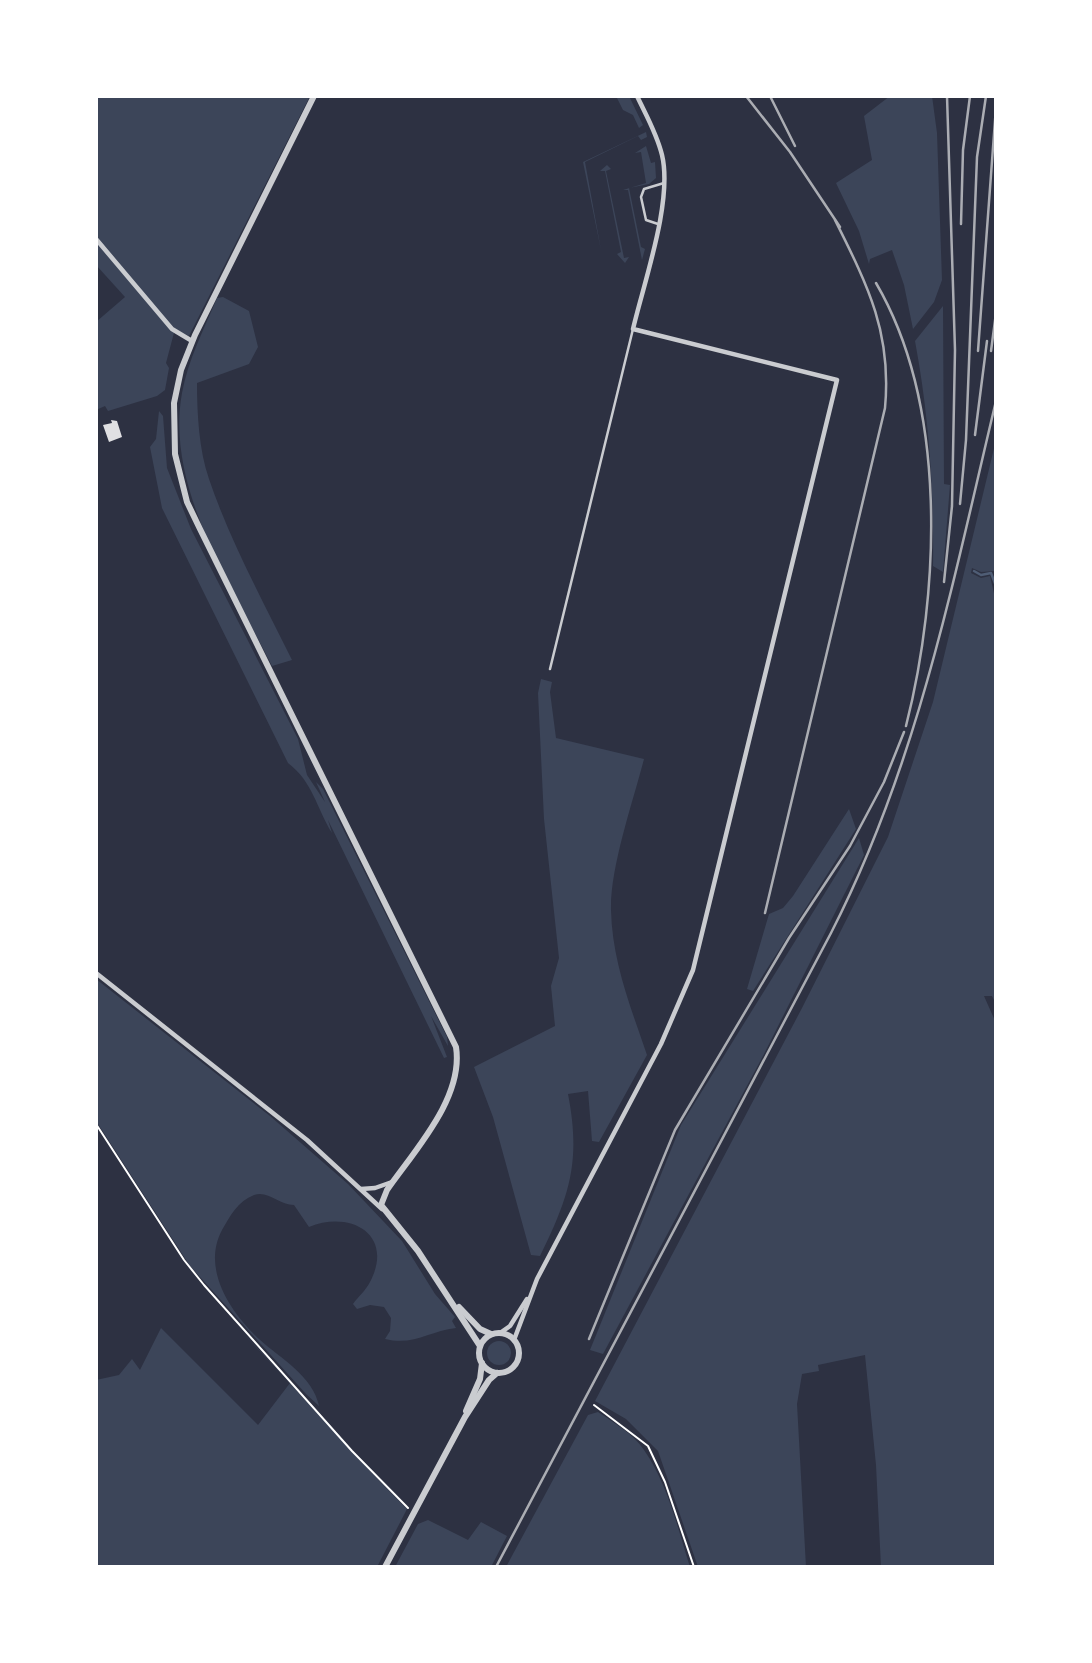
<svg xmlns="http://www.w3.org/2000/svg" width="1092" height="1663" font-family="'Source Sans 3',sans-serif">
  <rect width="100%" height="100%" fill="#2d3142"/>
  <g fill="#3c4559">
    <path d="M96,96H310L189,336L175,329L166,363L169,368L165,390L157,396L108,411L105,406L96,410V322L125,297L96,265Z"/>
    <path d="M616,96H629L643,125L639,128L633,115L623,110Z"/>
    <path d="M890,96H932L937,133L942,280L934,302L913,329L904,285L892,250L870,259L869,264L859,231L836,183L872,160L864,116Z"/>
    <path d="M646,132L647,137L641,140L638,136L585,162L601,250L583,162Z"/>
    <path d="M646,146L651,163L655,162L656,178L649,184L629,188L641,247L645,249L642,260L628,190H623L646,183L641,152L635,153Z"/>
    <path d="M607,165L611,169L606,171L624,258L629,257L625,263L617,254L621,252L605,171H600Z"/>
    <path d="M223,297L249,311L258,347L249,364L197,383C197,414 199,450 209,479C230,541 263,601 292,660L272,666C231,585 165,486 182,393C188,360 204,329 217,298Z"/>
    <path d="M943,306L944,484L950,485L943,572L933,566C934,489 929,416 915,341Z"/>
    <path d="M159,411L163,416L167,468L191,529L298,739L307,775L325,802L316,782L323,789L447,1037L448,1046L431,1016L447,1057L444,1058L328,820L332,833C316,807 313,782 288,763L162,508L150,447L156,439Z"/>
    <path d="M996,440V571L981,572L972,568L971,573L981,578L990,576L996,602V1004L992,996H984L996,1023V1567H881L876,1465L865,1355L818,1365L819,1371L802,1374L797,1404L806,1567H698L658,1451L626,1419L595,1401L802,1008L888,837L933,702Z"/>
    <path d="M541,679L552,682L550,692L556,738L644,759C633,802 610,867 611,910C612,961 631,1008 647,1055L599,1142L592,1141L588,1091L568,1094C581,1161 570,1195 540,1256L531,1255L493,1117L474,1067L555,1026L551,986L559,958L544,819L538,693Z"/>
    <path d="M849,809L856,829L753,991L747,989L769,914L783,908L793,896Z"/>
    <path d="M859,838L864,855L763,1056L603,1354L590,1350L681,1125Z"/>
    <path d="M96,979L270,1116L348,1184L402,1241L435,1294L455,1317L452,1321L456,1328C429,1331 414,1346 385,1339L390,1331L391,1318L384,1307L370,1305L357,1309L353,1304C358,1297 366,1290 370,1282C395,1234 350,1210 309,1227L294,1205C279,1205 268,1190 254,1195C238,1201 230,1216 222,1230C201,1269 231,1313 259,1339C281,1359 313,1376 319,1406L306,1394L190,1266L96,1121Z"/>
    <path d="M161,1328L258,1425L290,1383L242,1332C299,1390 349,1452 407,1509L377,1567H96V1380L119,1375L132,1359L140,1370Z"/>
    <circle cx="499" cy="1353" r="12"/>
    <path d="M598,1412C614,1423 633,1433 644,1450C667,1482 678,1529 690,1567H506L588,1415Z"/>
    <path d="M428,1520L468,1540L481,1522L507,1536L491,1567H395L418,1524Z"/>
  </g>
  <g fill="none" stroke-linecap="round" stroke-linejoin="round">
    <path stroke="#4f5d75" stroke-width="2.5" d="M974,571L981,575L991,573L996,586"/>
  </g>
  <path fill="#e0e0e3" d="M111,420L117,421L122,437L109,442L103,425L112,423Z"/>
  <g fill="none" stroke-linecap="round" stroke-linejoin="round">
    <g stroke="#fff" stroke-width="2">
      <path d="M96,1124L184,1260L204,1285L352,1451L408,1508"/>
      <path d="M594,1405L648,1446L665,1482L694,1567"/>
    </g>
    <g stroke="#caccd0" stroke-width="2.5">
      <path d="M658,224L646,220L641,197L644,189L664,183"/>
      <path d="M550,669L633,329"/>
    </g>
    <g stroke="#caccd0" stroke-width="4.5">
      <path d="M96,239L172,329L192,341"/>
      <path d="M96,973L307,1140L382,1209"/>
      <path d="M361,1189L375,1188L392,1182"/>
      <path d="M500,1333L510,1326L527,1299"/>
      <path d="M514,1340L537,1279L661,1044L693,970L837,380L633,329C644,282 673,201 662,155C657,134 646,115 637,96"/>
    </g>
    <g stroke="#caccd0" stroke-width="6">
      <path d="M314,96L195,335L181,370L174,403L175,454L187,502L200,529L456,1047C464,1098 414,1151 387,1190L381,1205L418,1251L480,1346"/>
      <path d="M459,1307L480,1329L491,1334"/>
      <circle cx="499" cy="1353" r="20"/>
      <path d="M466,1411L480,1379L482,1363"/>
      <path d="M385,1567L465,1417L489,1380L497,1373"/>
    </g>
    <g stroke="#abadb3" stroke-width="2.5">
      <path d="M746,96L790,152L840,227"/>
      <path d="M770,96L795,146"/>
      <path d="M961,224L963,150L970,96"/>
      <path d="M876,283C948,406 940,592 906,726"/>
      <path d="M978,351L996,107"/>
      <path d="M991,351L996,313"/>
      <path d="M975,435L987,341"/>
      <path d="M960,504L966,440L977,157L986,96"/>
      <path d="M944,582L952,506L955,350L947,96"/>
      <path d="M765,913L885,408C892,333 868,286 835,220"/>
      <path d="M589,1339L675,1130L789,938L850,846L884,782L904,732"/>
      <path d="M496,1567L831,933C918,763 952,585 996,401"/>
    </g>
  </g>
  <rect width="1092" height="1663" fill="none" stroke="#ffffff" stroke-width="196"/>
</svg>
